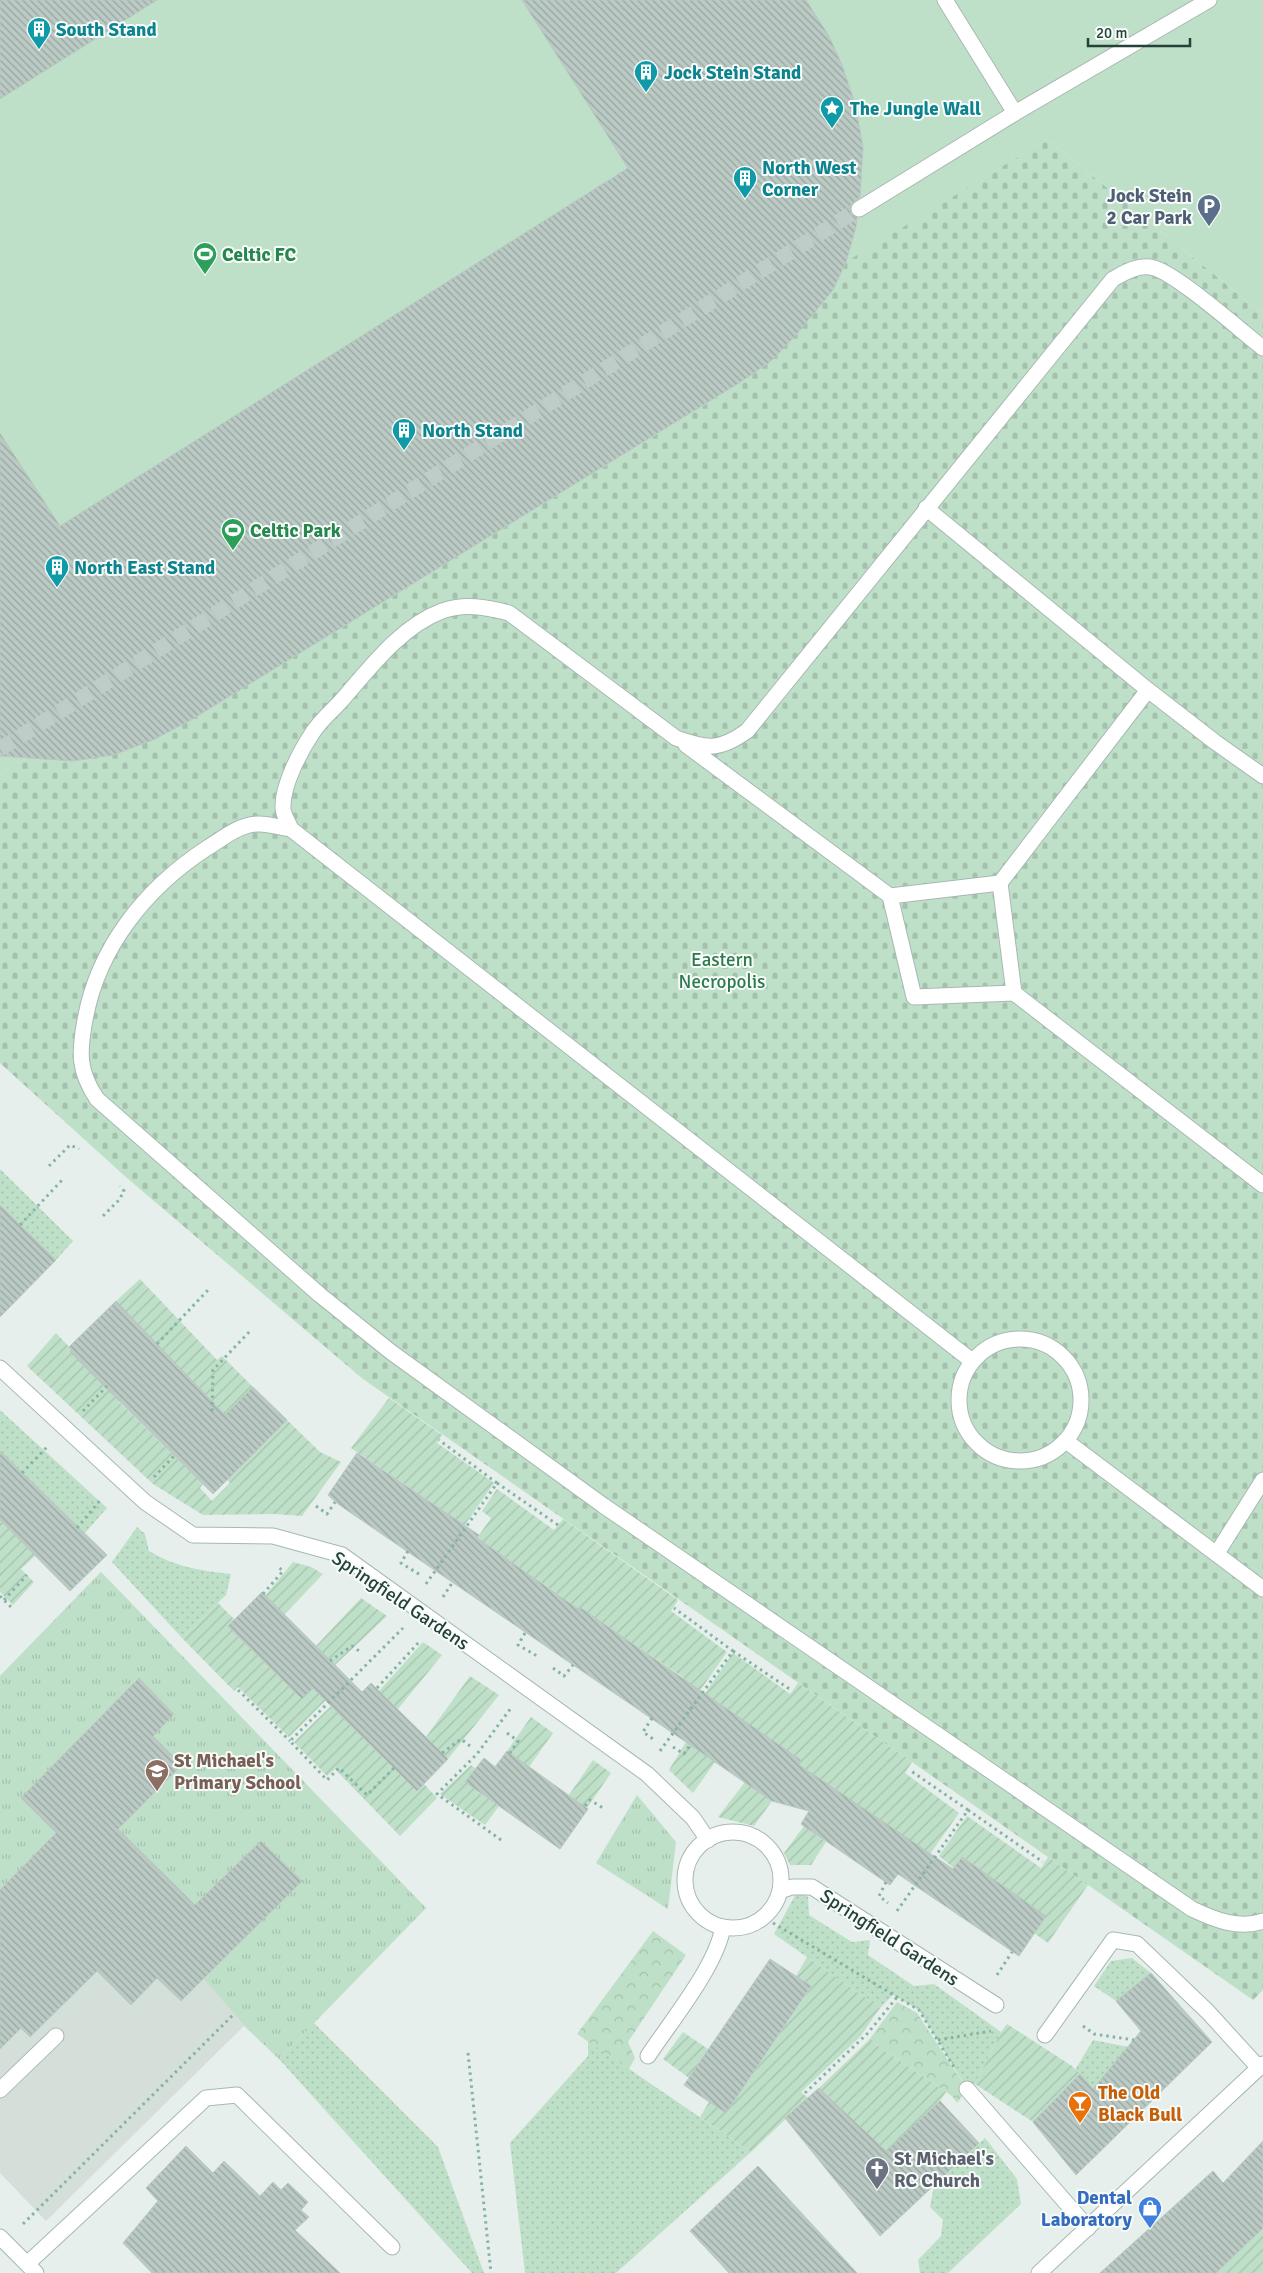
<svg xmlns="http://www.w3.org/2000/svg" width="1263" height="2273" font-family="Signika,sans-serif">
  <defs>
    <pattern id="grass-dots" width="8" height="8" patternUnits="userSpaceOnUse" patternTransform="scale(1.25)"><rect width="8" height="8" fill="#bfe0c8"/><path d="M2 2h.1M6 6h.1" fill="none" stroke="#a4c1ad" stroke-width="1.8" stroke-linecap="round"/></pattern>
    <pattern id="forest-crowns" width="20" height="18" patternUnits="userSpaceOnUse" patternTransform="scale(1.25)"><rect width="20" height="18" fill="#bfe0c8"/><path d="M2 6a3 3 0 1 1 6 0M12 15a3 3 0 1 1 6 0" fill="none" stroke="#a4c1ad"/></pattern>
    <pattern id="cemetery-stones" width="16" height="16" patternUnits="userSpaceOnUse" patternTransform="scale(1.25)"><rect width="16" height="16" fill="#bfe0c8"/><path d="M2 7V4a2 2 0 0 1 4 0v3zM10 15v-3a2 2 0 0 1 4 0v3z" fill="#a4c1ad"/></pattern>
    <pattern id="park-tufts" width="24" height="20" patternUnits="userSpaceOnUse" patternTransform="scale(1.25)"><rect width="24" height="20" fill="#bfe0c8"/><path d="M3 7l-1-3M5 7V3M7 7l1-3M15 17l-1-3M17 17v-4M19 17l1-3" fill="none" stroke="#a4c1ad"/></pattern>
    <pattern id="garden-furrows" width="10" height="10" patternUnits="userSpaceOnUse" patternTransform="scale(1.25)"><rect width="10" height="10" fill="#bfe0c8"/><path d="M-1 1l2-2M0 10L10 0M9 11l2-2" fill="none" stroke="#a4c1ad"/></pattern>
    <pattern id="building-back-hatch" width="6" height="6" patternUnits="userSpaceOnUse" patternTransform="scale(1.25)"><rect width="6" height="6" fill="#bbcac4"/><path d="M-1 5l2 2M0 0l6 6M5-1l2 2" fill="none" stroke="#98a6a0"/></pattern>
  </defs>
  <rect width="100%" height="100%" fill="#e6efeb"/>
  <path fill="#d4dfda" d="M101,1572L426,1908L279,2059L244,2026L46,2221L0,2173V1676Z"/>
  <g fill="url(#grass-dots)">
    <path d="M0,1169L73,1241L56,1260L0,1205Z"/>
    <path d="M0,1410L107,1508L84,1534L0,1451Z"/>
    <path d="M137,1527L145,1534L149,1551C175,1567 202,1571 231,1574L226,1595L182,1638L112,1562Z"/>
    <path d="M798,1890L808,1897L809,1915L852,1942L870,1940L868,1955L914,1986L934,1984L1001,2032L975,2084L967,2089L919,2010L893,1995L880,2008L774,1934Z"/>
    <path d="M1132,1958L1151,1973L1116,2001L1094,1986L1111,1961Z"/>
    <path d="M314,2023L438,2147L484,2273H472L279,2059Z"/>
    <path d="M1093,2040L1129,2047L1093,2089L1075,2070Z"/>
    <path d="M588,2041L751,2152L616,2273H525L510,2143L588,2056Z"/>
    <path d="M985,2138L1017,2179L1021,2204L948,2273H920L918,2260L941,2236L943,2220L930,2207L934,2186Z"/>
  </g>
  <g fill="url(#forest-crowns)">
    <path d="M653,1931L686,1955L628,2042L635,2058L629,2069L577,2034Z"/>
    <path d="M897,2002L917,2013L967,2089L957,2103L952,2096L869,2040Z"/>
  </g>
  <path fill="url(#cemetery-stones)" d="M1047,139L1263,314V1990L1253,2000L363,1379L127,1178L0,1063V774Z"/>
  <g fill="url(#park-tufts)">
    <path d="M101,1572L426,1908L279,2059L245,2026L204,1979L301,1881L261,1841L195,1905L118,1829L182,1765L152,1735L174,1713L139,1678L21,1798L66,1844L32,1857L0,1890V1676Z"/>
    <path d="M637,1795L676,1842L668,1909L596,1863Z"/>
  </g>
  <g fill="url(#garden-furrows)">
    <path d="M140,1279L217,1360L222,1356L253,1387L224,1416L116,1301Z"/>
    <path d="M56,1333L72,1350L70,1352L92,1374L93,1372L120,1400L119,1402L203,1484L200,1488L212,1501L230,1483L227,1480L287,1420L320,1452L341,1462L302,1516L274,1514L203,1515L153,1484L27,1366Z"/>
    <path d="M389,1398L442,1435L437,1443L494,1483L459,1533L446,1513L351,1448Z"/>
    <path d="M497,1489L554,1530L563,1519L678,1600L671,1611L727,1652L692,1702L676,1690L684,1678L581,1608L564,1633L562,1597L477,1538L491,1518L482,1511Z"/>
    <path d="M0,1520L36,1555L21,1569L34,1582L13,1605L0,1592Z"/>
    <path d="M293,1562L311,1567L323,1574L284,1615L265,1596Z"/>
    <path d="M361,1598L387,1616L335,1665L316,1646Z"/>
    <path d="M218,1603L234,1619L228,1626L302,1699L327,1673L341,1685L289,1737L238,1687L234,1691L182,1638Z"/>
    <path d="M423,1642L442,1655L398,1709L379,1691Z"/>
    <path d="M733,1653L790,1694L798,1683L912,1762L905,1773L959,1813L930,1854L790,1776L801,1760L713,1700L697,1705Z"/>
    <path d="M470,1676L499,1695L448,1759L426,1737Z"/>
    <path d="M331,1706L417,1791L424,1784L437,1798L400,1836L335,1769L327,1776L294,1742Z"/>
    <path d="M531,1717L553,1733L529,1767L507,1751Z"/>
    <path d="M686,1742L715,1762L693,1793L669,1770Z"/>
    <path d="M593,1760L611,1773L587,1808L569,1795Z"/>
    <path d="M471,1765L487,1779L478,1792L499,1806L485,1825L440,1794Z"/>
    <path d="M745,1782L772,1801L754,1826L718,1817Z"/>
    <path d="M967,1816L1041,1868L1048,1857L1088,1885L1048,1943L1034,1933L1046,1916L962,1857L954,1868L939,1856Z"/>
    <path d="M804,1826L826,1842L811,1865H790L784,1853Z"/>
    <path d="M807,1957L880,2008L860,2037L801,2092L808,2098L751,2152L700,2117L709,2102L726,2113L811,1987L796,1976Z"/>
    <path d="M1007,2024L1072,2066L1080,2074L1033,2122L975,2084L1001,2032Z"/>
    <path d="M683,2032L708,2049L689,2078L663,2059Z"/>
    <path d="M869,2040L946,2092L940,2101L886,2151L819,2088Z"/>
    <path d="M1263,2228V2273H1216Z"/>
  </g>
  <path fill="#bfe0c8" d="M0,0H1263V314L1047,139L846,262L833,290L796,335L770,362L741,383L191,720L153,740L113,755L73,761L25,759L0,774Z"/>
  <g fill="url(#building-back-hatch)" stroke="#b8c9c2">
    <path d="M0,0H157L0,99Z"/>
    <path d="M522,0H806L829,36L842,65L855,103L863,147L860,197L851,204L850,209L851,214L857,218L856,227L846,262L833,290L796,335L770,362L739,383L191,720L153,740L113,755L73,761L0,756V433L60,526L628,168Z"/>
    <path d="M0,1205L56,1260L0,1317Z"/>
    <path d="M116,1301L225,1415L253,1387L287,1420L213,1494L70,1352L72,1350L69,1347Z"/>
    <path d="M0,1451L107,1555L70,1591L0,1520Z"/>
    <path d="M357,1453L479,1535L477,1538L578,1609L581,1608L801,1760L798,1764L953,1869L962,1857L1046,1916L1019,1956L898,1874L890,1885L801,1824L809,1811L772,1801L338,1504L328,1495Z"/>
    <path d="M262,1592L362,1692L371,1683L448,1759L417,1791L313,1688L302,1699L228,1626Z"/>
    <path d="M139,1678L174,1714L153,1736L182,1765L118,1829L195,1905L261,1841L302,1881L181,2001L157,1978L131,2005L97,1971L30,2037L21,2028L0,2049V1890L56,1833L21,1798Z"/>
    <path d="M507,1751L588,1809L560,1849L465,1782L484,1758L495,1767Z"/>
    <path d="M770,1959L811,1986L726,2113L684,2085Z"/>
    <path d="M1151,1973L1212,2042L1076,2175L1033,2122L1080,2074L1093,2089L1141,2031L1116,2001Z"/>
    <path d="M819,2088L886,2151L940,2101L979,2143L880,2236L785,2118Z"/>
    <path d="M1263,2141V2228L1216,2273H1100L1213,2171L1223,2183Z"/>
    <path d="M186,2146L213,2173L224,2161L260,2196L273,2182L281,2190L288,2183L308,2202L301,2210L309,2217L295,2230L340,2273H152L123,2243L158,2201L146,2188Z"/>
    <path d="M758,2166L857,2273H729L690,2231Z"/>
  </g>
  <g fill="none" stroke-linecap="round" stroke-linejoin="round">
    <path stroke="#bfccc8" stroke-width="15" stroke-dasharray="15 8" stroke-linecap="butt" d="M0,749L859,209"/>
    <g stroke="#a8b8b2" stroke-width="17">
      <g id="minor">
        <path d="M945,0L1015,113"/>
        <path d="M859,209L1015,113L1209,0"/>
        <path d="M926,508L1148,690L1215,742L1263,776"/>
        <path d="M686,745L890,896"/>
        <path d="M291,829C281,828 268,823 257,824C238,825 222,839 207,848C146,888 98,947 85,1020C79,1052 78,1071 97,1099L320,1295L391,1352L604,1506L1192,1909C1213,1919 1239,1930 1263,1921"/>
        <path d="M1000,883L1148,690"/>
        <path d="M1014,993L1000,883L890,896L914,997L1014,993L1263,1185"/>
        <circle cx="1020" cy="1400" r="61"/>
        <path d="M972,1361L291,829C289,823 283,815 283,808C282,785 301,750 313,732C321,720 332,711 341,701C370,668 400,627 442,611C465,603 486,607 509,613L676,738C707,749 719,751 747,731L1113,279C1124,273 1137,265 1150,267C1172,269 1242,332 1263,348"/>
        <path d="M0,1368L145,1502L193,1535L273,1536L342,1555L647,1774L693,1818L708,1840"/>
        <path d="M1066,1441L1263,1589"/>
        <path d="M1217,1553L1263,1480"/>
        <circle cx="733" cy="1880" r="48"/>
        <path d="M780,1891L792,1887H812L996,2005"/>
        <path d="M1045,2035L1113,1940L1137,1944L1208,2012L1259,2068"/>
        <path d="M648,2056C671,2021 716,1967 723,1927"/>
        <path d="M967,2089L1088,2228"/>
        <path d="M0,2090L56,2036"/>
        <path d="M0,2237L36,2273"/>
        <path d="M27,2264L206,2098L237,2095L392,2247"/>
        <path d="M1039,2273L1263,2064"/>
      </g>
    </g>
    <g stroke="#86b3a5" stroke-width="3" stroke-dasharray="2.5 4" stroke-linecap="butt">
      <path d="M49,1166L70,1145L79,1149"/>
      <path d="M103,1216L119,1200L124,1191L120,1186"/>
      <path d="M20,1225L63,1179"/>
      <path d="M157,1344L208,1290"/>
      <path d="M83,1411L107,1386"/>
      <path d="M212,1411L213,1370L251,1330"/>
      <path d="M22,1473L47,1447"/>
      <path d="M154,1477L175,1455"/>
      <path d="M497,1483L558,1525"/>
      <path d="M316,1506L327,1514L335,1502"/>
      <path d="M77,1528L102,1498"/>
      <path d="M408,1551L401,1563L422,1576"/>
      <path d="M426,1584L497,1483L439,1440"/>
      <path d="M263,1594L283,1571L277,1566"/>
      <path d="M0,1596L11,1607"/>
      <path d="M443,1597L452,1583"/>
      <path d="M4,1600L27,1575"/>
      <path d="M525,1633L518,1645L537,1656"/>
      <path d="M733,1651L791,1690"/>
      <path d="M330,1661L352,1646L362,1653"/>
      <path d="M553,1668L564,1676L573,1665"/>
      <path d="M377,1688L420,1641"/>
      <path d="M238,1690L290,1741"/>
      <path d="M652,1718L643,1732L656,1741"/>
      <path d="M507,1733L518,1741L510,1753"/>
      <path d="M673,1747L684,1754L690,1745"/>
      <path d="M660,1751L733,1651L674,1608"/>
      <path d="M442,1753L461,1739L470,1746"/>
      <path d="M394,1768L367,1795L339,1768L327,1780L290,1741L403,1628"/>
      <path d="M585,1806L590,1800L603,1808"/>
      <path d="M968,1810L1043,1862"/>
      <path d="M501,1840L437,1794L477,1754L511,1708"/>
      <path d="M886,1882L879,1896L888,1903"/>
      <path d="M897,1911L968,1810L911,1771"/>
      <path d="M773,1923L919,2010L954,2067"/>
      <path d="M997,1975L1012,1952"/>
      <path d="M1083,2026L1094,2034L1134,2040"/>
      <path d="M938,2040L991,2031"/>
      <path d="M468,2053L491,2273"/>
      <path d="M805,2093L868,2033L897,1997"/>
      <path d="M23,2224L234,2014"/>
    </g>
    <use href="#minor" stroke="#fff" stroke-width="15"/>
  </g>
  <defs>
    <g id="building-pin" transform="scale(1.25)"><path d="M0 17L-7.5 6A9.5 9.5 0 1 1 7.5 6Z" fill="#0f9aa8" stroke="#f7fbf9"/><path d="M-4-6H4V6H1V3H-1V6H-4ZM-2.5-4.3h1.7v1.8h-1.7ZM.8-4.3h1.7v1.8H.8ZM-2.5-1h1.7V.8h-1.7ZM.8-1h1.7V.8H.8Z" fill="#fff"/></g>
    <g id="sight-pin" transform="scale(1.25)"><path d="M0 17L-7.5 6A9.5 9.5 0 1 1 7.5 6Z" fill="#0f9aa8" stroke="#f7fbf9"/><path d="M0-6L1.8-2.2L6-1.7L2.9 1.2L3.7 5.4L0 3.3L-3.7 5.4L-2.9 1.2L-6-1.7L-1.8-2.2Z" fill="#fff"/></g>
    <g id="parking-pin" transform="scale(1.25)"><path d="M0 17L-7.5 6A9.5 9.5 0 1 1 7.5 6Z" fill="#5c6f8a" stroke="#f7fbf9"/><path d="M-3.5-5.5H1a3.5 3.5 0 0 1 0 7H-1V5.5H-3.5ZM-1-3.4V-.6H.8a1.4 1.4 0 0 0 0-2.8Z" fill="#fff"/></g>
    <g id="stadium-pin" transform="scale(1.25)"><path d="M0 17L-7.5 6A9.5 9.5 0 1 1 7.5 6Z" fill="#2e9e5b" stroke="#f7fbf9"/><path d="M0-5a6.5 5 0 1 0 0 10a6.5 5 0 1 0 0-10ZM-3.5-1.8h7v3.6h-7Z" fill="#fff"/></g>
    <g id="school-pin" transform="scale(1.25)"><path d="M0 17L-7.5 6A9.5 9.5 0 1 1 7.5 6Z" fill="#8d6e63" stroke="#f7fbf9"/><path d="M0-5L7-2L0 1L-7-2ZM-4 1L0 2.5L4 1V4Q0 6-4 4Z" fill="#fff"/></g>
    <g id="bar-pin" transform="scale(1.25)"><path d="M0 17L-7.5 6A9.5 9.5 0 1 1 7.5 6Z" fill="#e8710a" stroke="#f7fbf9"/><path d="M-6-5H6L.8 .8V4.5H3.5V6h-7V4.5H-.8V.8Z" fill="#fff"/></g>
    <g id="church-pin" transform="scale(1.25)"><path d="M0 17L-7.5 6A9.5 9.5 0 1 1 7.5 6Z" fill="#6b7280" stroke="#f7fbf9"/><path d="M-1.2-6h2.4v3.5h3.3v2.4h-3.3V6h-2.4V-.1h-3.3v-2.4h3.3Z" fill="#fff"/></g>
    <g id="shop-pin" transform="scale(1.25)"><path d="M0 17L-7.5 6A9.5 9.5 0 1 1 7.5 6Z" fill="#3f7fe0" stroke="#f7fbf9"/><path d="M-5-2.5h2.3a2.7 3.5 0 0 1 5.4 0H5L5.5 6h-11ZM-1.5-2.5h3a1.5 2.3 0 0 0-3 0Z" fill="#fff"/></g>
  </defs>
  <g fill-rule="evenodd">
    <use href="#building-pin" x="39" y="29"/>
    <use href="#building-pin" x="646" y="72"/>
    <use href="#sight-pin" x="832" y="108"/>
    <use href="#building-pin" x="745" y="178"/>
    <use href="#parking-pin" x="1209" y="206"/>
    <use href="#stadium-pin" x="205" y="254"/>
    <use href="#building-pin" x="404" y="430"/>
    <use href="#stadium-pin" x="233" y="530"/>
    <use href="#building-pin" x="57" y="567"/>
    <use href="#school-pin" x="157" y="1771"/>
    <use href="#bar-pin" x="1080" y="2103"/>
    <use href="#church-pin" x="877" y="2169"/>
    <use href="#shop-pin" x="1150" y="2208"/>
  </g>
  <g text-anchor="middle" stroke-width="4" stroke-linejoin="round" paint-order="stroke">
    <g font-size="19" font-weight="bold" fill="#0d838f" stroke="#f7fbf9" text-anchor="start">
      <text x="56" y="36">South Stand</text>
      <text x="664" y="79">Jock Stein Stand</text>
      <text x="850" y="115">The Jungle Wall</text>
      <text x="762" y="174">North West<tspan x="762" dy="22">Corner</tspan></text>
      <text x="422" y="437">North Stand</text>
      <text x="74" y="574">North East Stand</text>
    </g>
    <g font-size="19" font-weight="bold" fill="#4e5e75" stroke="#f7fbf9" text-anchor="end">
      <text x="1192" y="202">Jock Stein<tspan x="1192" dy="22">2 Car Park</tspan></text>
    </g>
    <g font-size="19" font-weight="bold" fill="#27864d" stroke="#f7fbf9" text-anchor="start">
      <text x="222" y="261">Celtic FC</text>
      <text x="250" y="537">Celtic Park</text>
    </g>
    <g font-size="19" fill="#2d7a4b" stroke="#f7fbf9">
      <text x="722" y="966">Eastern<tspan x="722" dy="22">Necropolis</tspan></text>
    </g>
    <g font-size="19" fill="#24423a" stroke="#f7fbf9">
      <text transform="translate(401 1600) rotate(34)" y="7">Springfield Gardens</text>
      <text transform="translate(890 1937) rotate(33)" y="7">Springfield Gardens</text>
    </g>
    <g font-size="19" font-weight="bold" fill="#785e54" stroke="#f7fbf9" text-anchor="start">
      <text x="174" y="1767">St Michael's<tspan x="174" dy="22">Primary School</tspan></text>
    </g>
    <g font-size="19" font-weight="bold" fill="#c56008" stroke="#f7fbf9" text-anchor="start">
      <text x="1098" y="2099">The Old<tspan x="1098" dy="22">Black Bull</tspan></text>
    </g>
    <g font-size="19" font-weight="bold" fill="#5b616d" stroke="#f7fbf9" text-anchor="start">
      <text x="894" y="2165">St Michael's<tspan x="894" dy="22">RC Church</tspan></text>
    </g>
    <g font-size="19" font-weight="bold" fill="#366cbe" stroke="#f7fbf9" text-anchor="end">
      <text x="1132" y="2204">Dental<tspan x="1132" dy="22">Laboratory</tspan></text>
    </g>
  </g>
  <path d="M1088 38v8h102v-8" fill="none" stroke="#24423a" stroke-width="2.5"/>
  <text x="1096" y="38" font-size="15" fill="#24423a" stroke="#f7fbf9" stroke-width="4" paint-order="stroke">20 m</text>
</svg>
